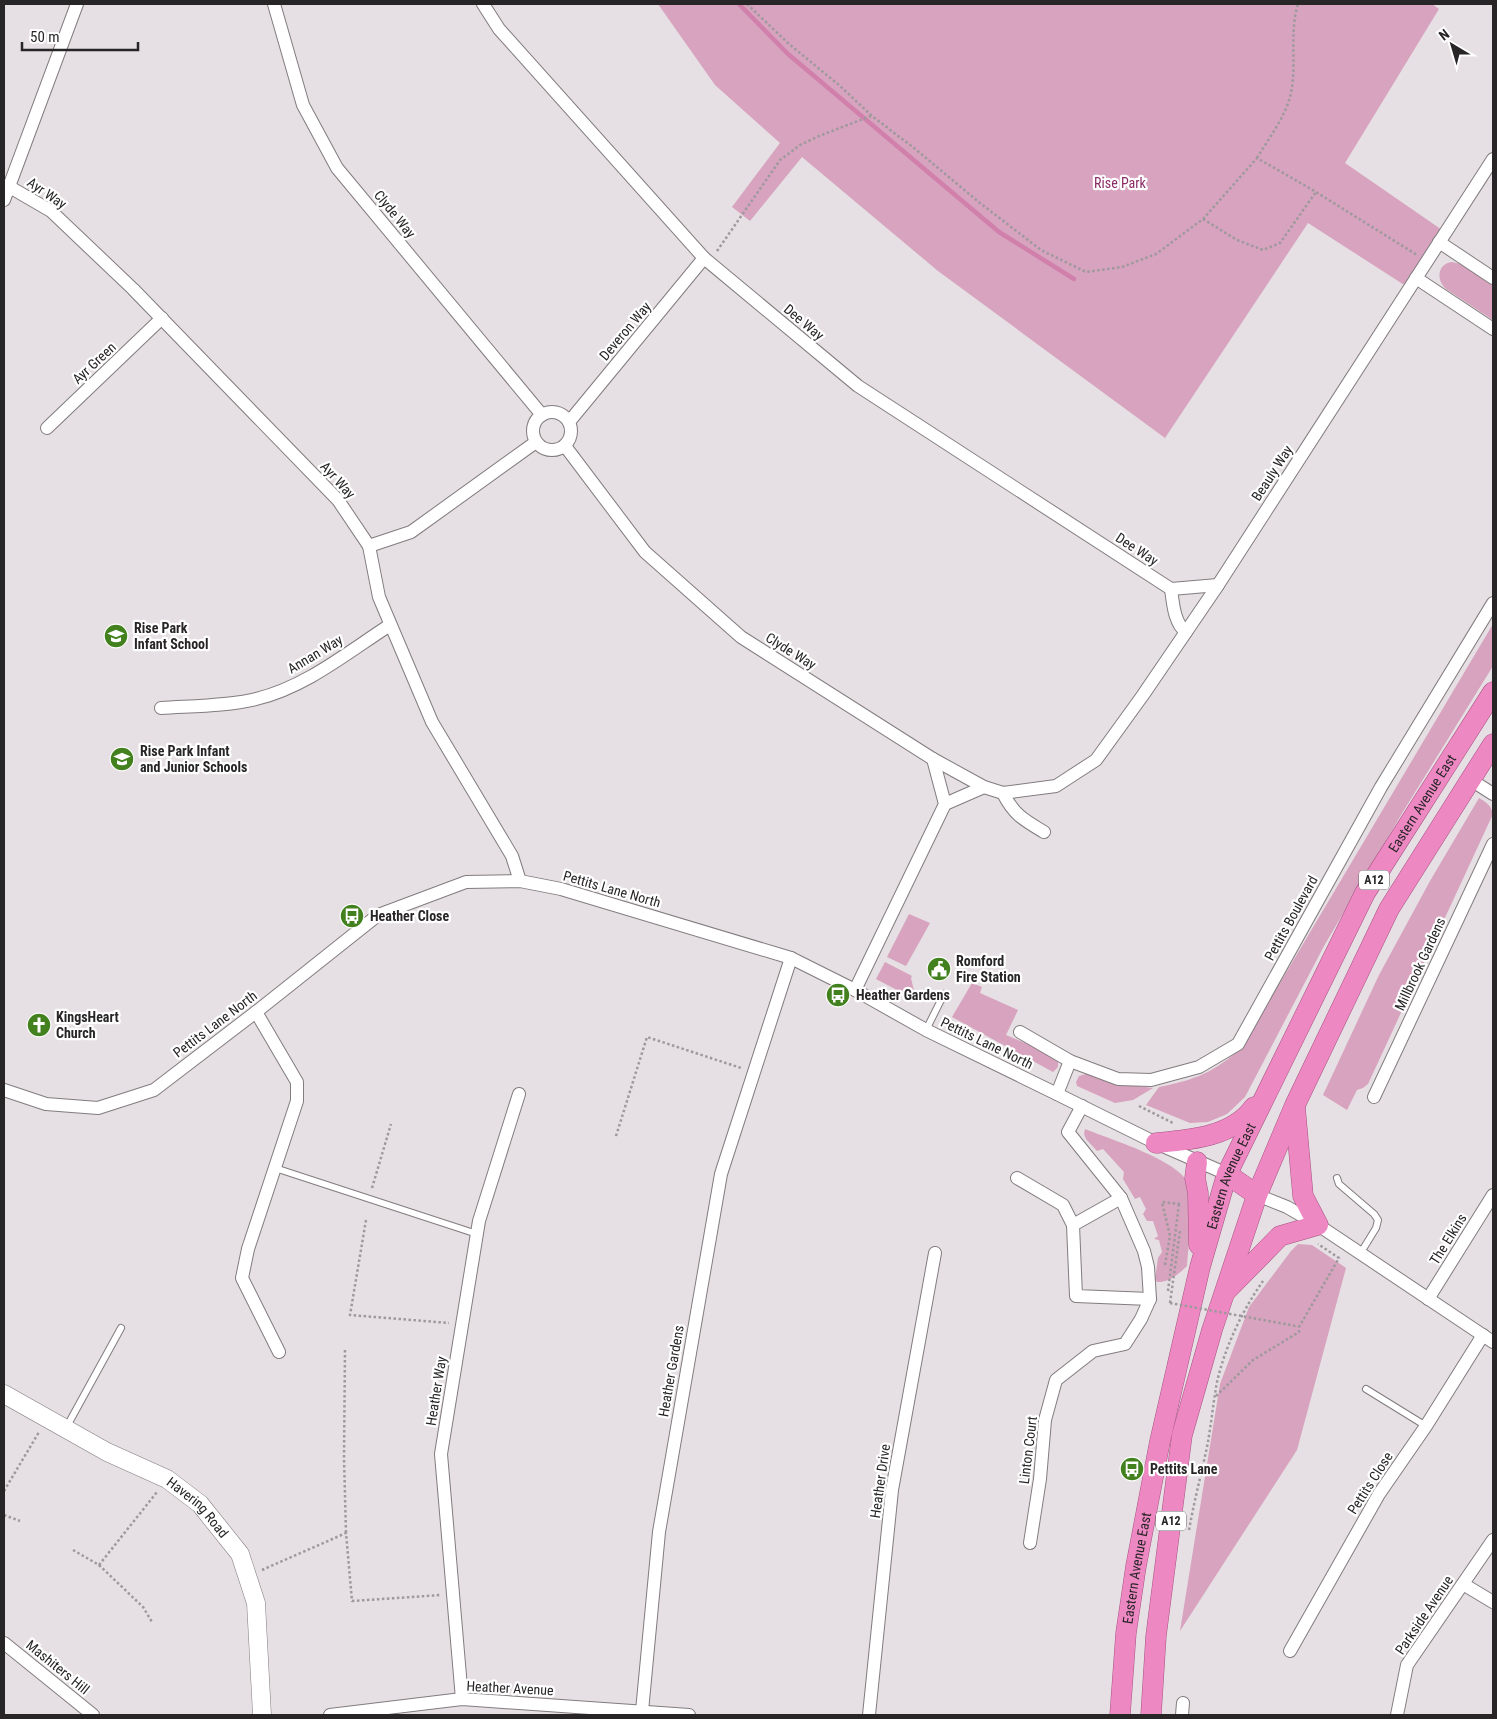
<svg xmlns="http://www.w3.org/2000/svg" width="1497" height="1719" font-family="'Roboto Condensed',sans-serif">
  <rect width="100%" height="100%" fill="#e6dfe3"/>
  <g fill="#d7a3be">
    <path d="M658,4H1432L1439,9L1345,163L1445,232L1409,288L1308,223L1165,438L938,271L802,157L750,221L732,207L780,143L715,85Z"/>
    <path d="M1452,262L1461,264L1493,286V320L1446,289C1436,280 1437,264 1452,262Z"/>
    <path d="M1493,624V666L1401,815L1324,946L1245,1097L1227,1114L1208,1122L1190,1123L1146,1105L1159,1087C1195,1080 1215,1072 1242,1047Z"/>
    <path d="M1479,798C1486,802 1491,805 1493,814L1368,1084L1363,1088L1357,1090L1347,1110L1323,1095L1379,975L1430,881Z"/>
    <path d="M909,914L930,923L906,966L887,957Z"/>
    <path d="M885,962L912,976L911,978L916,1000L876,979Z"/>
    <path d="M972,983L982,987L980,993L1018,1010L1006,1035L1052,1054L1058,1061V1067L1053,1072L952,1017Z"/>
    <path d="M1089,1073L1122,1084L1153,1088L1133,1100L1115,1103L1077,1086L1076,1082L1079,1076Z"/>
    <path d="M1085,1129C1109,1139 1180,1160 1189,1185C1195,1204 1188,1245 1187,1266C1179,1274 1168,1283 1157,1282L1155,1279L1158,1258L1162,1252L1159,1240L1154,1239L1158,1236L1153,1221H1147L1143,1214L1146,1209L1140,1197L1135,1199L1123,1179L1124,1172L1103,1149L1097,1151L1086,1139L1084,1134Z"/>
    <path d="M1298,1244L1312,1245L1346,1268L1297,1450L1180,1631L1220,1384L1249,1307L1291,1251Z"/>
  </g>
  <g fill="none" stroke-linecap="round" stroke-linejoin="round">
    <path stroke="#d180ac" stroke-width="4.5" d="M739,4L788,54L999,232L1074,279"/>
    <g stroke="#827c7e" stroke-width="8">
      <g id="service">
        <path d="M926,1030L944,994"/>
        <path d="M275,1168L477,1234"/>
        <path d="M1337,1178L1339,1184L1374,1214L1378,1220L1376,1228L1360,1254"/>
        <path d="M1366,1389L1426,1426"/>
        <path d="M66,1428L121,1328"/>
      </g>
    </g>
    <g stroke="#827c7e" stroke-width="14">
      <g id="minor">
        <path d="M274,4L303,105L337,168L542,415"/>
        <path d="M483,4L499,29L704,258L858,386L1171,589"/>
        <path d="M8,186L51,211L133,289L338,500L369,546L379,597L432,722L512,856L520,881"/>
        <path d="M4,200L77,4"/>
        <path d="M1439,242L1493,278"/>
        <path d="M1416,278L1493,329"/>
        <circle cx="552" cy="431" r="19"/>
        <path d="M569,422L704,258"/>
        <path d="M47,428L162,318"/>
        <path d="M565,446L645,552L741,637L933,759L984,787L1003,793L1056,786L1096,760L1143,695L1218,585L1493,159"/>
        <path d="M369,546L411,532L536,442"/>
        <path d="M1186,632C1174,623 1173,603 1171,589L1218,585"/>
        <path d="M161,708C190,706 228,706 256,699C306,687 348,652 390,625"/>
        <path d="M1471,780L1493,794"/>
        <path d="M1003,793C1014,815 1024,820 1044,832"/>
        <path d="M945,804L984,787"/>
        <path d="M855,990L945,804L933,759"/>
        <path d="M256,1012L297,1082V1101L248,1249L242,1278L279,1352"/>
        <path d="M1020,1032L1070,1061L1118,1079L1151,1080L1199,1067L1238,1044L1381,787L1493,603"/>
        <path d="M4,1090L46,1104L98,1108L154,1090L256,1012L378,915L466,882L520,881L561,889L791,958L855,990L926,1030L1057,1094L1156,1143L1227,1174"/>
        <path d="M1057,1094L1070,1061"/>
        <path d="M1374,1097L1493,844"/>
        <path d="M1017,1178L1063,1205L1073,1225"/>
        <path d="M1257,1195L1287,1207L1318,1225L1493,1342"/>
        <path d="M1121,1198L1073,1225L1076,1296L1150,1299"/>
        <path d="M1428,1299L1493,1195"/>
        <path d="M1030,1543L1040,1479L1045,1420L1056,1380L1093,1351L1125,1344L1141,1319L1150,1299L1148,1267L1144,1251L1121,1198L1068,1132L1082,1106"/>
        <path d="M1463,1584L1493,1602"/>
        <path d="M4,1643L93,1715"/>
        <path d="M1290,1651L1379,1494L1426,1426L1483,1335"/>
        <path d="M462,1699L441,1454L479,1221L519,1094"/>
        <path d="M642,1711L659,1532L721,1174L791,958"/>
        <path d="M330,1715L462,1699L689,1715"/>
        <path d="M869,1715L892,1490L935,1253"/>
        <path d="M1182,1715L1183,1703"/>
        <path d="M1397,1715L1407,1665L1493,1540"/>
      </g>
    </g>
    <g stroke="#827c7e" stroke-width="19">
      <g id="secondary">
        <path id="s1" d="M4,1394L107,1452L167,1479L200,1504L240,1554L256,1603L262,1715"/>
      </g>
    </g>
    <g stroke="#a55282" stroke-width="21">
      <g id="trunk">
        <path d="M1156,1143C1189,1140 1233,1137 1254,1107"/>
        <path d="M1197,1162L1195,1178L1198,1193L1199,1245"/>
        <path d="M1227,1174L1257,1195"/>
        <path d="M1226,1291L1280,1236L1318,1225L1303,1196L1295,1107"/>
        <path id="s2" d="M1120,1715L1126,1633L1136,1566L1160,1441L1200,1267L1227,1174L1365,893L1493,692"/>
        <path d="M1151,1715L1156,1636L1182,1435L1212,1330L1257,1195L1295,1105L1389,909L1493,744"/>
      </g>
    </g>
    <g stroke="#9e999c" stroke-width="2.5" stroke-dasharray="2.5 2.5" stroke-linecap="butt">
      <path d="M747,4L789,44L839,85L872,116L914,148L980,203L1041,250L1086,272L1122,267L1156,254L1203,219L1257,158L1316,192L1417,255"/>
      <path d="M1257,158C1269,138 1286,116 1291,93C1297,63 1289,33 1298,4"/>
      <path d="M1203,219L1237,240L1263,250L1280,243L1316,192"/>
      <path d="M717,251L780,160L800,145L819,136L871,116"/>
      <path d="M1139,1106L1173,1123"/>
      <path d="M616,1136L647,1037L741,1068"/>
      <path d="M372,1188L391,1124"/>
      <path d="M366,1220L350,1315L449,1323"/>
      <path d="M1165,1265L1170,1236L1162,1202L1180,1204"/>
      <path d="M1168,1291L1179,1204"/>
      <path d="M1170,1303L1180,1231"/>
      <path d="M345,1350L344,1458L346,1533"/>
      <path d="M1216,1396L1253,1360L1299,1332V1327L1339,1258L1318,1244"/>
      <path d="M4,1491L39,1432"/>
      <path d="M4,1515L20,1521"/>
      <path d="M1189,1530C1194,1502 1201,1475 1207,1447C1211,1426 1213,1404 1217,1382C1225,1347 1242,1311 1263,1281"/>
      <path d="M73,1550L99,1565L157,1492"/>
      <path d="M99,1565L143,1607L152,1622"/>
      <path d="M262,1570L346,1533L352,1601L441,1595"/>
    </g>
    <use href="#service" stroke="#fff" stroke-width="6"/>
    <use href="#minor" stroke="#fff" stroke-width="12"/>
    <use href="#secondary" stroke="#fff" stroke-width="18"/>
    <use href="#trunk" stroke="#ee88c3" stroke-width="20"/>
    <path stroke="#9e999c" stroke-width="2.5" stroke-dasharray="2.5 2.5" stroke-linecap="butt" d="M1170,1303L1296,1326"/>
  </g>
  <defs>
    <g id="school-disc" transform="scale(1.25)"><circle r="9.5" fill="#43811f" stroke="#fff"/><path d="M0-5L7-2L0 1L-7-2ZM-4 1L0 2.5L4 1V4Q0 6-4 4Z" fill="#fff"/></g>
    <g id="bus-disc" transform="scale(1.25)"><circle r="9.5" fill="#43811f" stroke="#fff"/><path d="M-5-6H5V4H4V6H2V4H-2V6H-4V4H-5ZM-3.5-4V0h7V-4ZM-3.5 1.2v1.5H-2V1.2ZM2 1.2v1.5H3.5V1.2Z" fill="#fff"/></g>
    <g id="civic-disc" transform="scale(1.25)"><circle r="9.5" fill="#43811f" stroke="#fff"/><path d="M-.6-6.5H3V-4.5H.6V-3L4-1V1h2V6H-6V1h2V-1L-.6-3ZM-1.2 2.5V6h2.4V2.5Z" fill="#fff"/></g>
    <g id="church-disc" transform="scale(1.25)"><circle r="9.5" fill="#43811f" stroke="#fff"/><path d="M-1.2-6h2.4v3.5h3.3v2.4h-3.3V6h-2.4V-.1h-3.3v-2.4h3.3Z" fill="#fff"/></g>
  </defs>
  <g fill-rule="evenodd">
    <use href="#school-disc" x="116" y="636"/>
    <use href="#school-disc" x="122" y="759"/>
    <use href="#bus-disc" x="352" y="916"/>
    <use href="#civic-disc" x="939" y="969"/>
    <use href="#bus-disc" x="838" y="995"/>
    <use href="#church-disc" x="39" y="1025"/>
    <use href="#bus-disc" x="1132" y="1469"/>
  </g>
  <g text-anchor="middle" stroke-width="4.5" stroke-linejoin="round" paint-order="stroke">
    <g fill="#fff" stroke="#686667" stroke-width="1">
      <rect x="1359" y="870.5" width="30" height="19" rx="4"/>
      <rect x="1156" y="1511.5" width="30" height="19" rx="4"/>
    </g>
    <g font-size="12" font-weight="bold" fill="#272526">
      <text x="1374" y="884">A12</text>
      <text x="1171" y="1525">A12</text>
    </g>
    <g font-size="14" fill="#8b2b66" stroke="#fff">
      <text x="1120" y="188">Rise Park</text>
    </g>
    <g font-size="14" fill="#272526" stroke="#fff">
      <text transform="translate(47 193) rotate(34)" y="5">Ayr Way</text>
      <text transform="translate(395 214) rotate(51)" y="5">Clyde Way</text>
      <text transform="translate(804 322) rotate(40)" y="5">Dee Way</text>
      <text transform="translate(625 331) rotate(-50)" y="5">Deveron Way</text>
      <text transform="translate(94 363) rotate(-43)" y="5">Ayr Green</text>
      <text transform="translate(1272 473) rotate(-57)" y="5">Beauly Way</text>
      <text transform="translate(338 480) rotate(48)" y="5">Ayr Way</text>
      <text transform="translate(1137 549) rotate(33)" y="5">Dee Way</text>
      <text transform="translate(791 651) rotate(32)" y="5">Clyde Way</text>
      <text transform="translate(315 654) rotate(-31)" y="5">Annan Way</text>
      <text dy="5" stroke="none"><textPath href="#s2" startOffset="972">Eastern Avenue East</textPath></text>
      <text transform="translate(612 889) rotate(16)" y="5">Pettits Lane North</text>
      <text transform="translate(1291 918) rotate(-61)" y="5">Pettits Boulevard</text>
      <text transform="translate(1420 964) rotate(-65)" y="5">Millbrook Gardens</text>
      <text transform="translate(215 1024) rotate(-37)" y="5">Pettits Lane North</text>
      <text transform="translate(987 1043) rotate(26)" y="5">Pettits Lane North</text>
      <text dy="5" stroke="none"><textPath href="#s2" startOffset="552">Eastern Avenue East</textPath></text>
      <text transform="translate(1448 1239) rotate(-58)" y="5">The Elkins</text>
      <text transform="translate(671 1371) rotate(-80)" y="5">Heather Gardens</text>
      <text transform="translate(436 1391) rotate(-81)" y="5">Heather Way</text>
      <text transform="translate(1028 1450) rotate(-83)" y="5">Linton Court</text>
      <text transform="translate(880 1481) rotate(-82)" y="5">Heather Drive</text>
      <text transform="translate(1370 1483) rotate(-57)" y="5">Pettits Close</text>
      <text dy="5" stroke="none"><textPath href="#s1" startOffset="226">Havering Road</textPath></text>
      <text dy="5" stroke="none"><textPath href="#s2" startOffset="148">Eastern Avenue East</textPath></text>
      <text transform="translate(1424 1615) rotate(-56)" y="5">Parkside Avenue</text>
      <text transform="translate(58 1667) rotate(39)" y="5">Mashiters Hill</text>
      <text transform="translate(510 1688) rotate(3)" y="5">Heather Avenue</text>
    </g>
    <g font-size="14" font-weight="bold" fill="#272526" stroke="#fff" text-anchor="start">
      <text x="134" y="633">Rise Park<tspan x="134" dy="16">Infant School</tspan></text>
      <text x="140" y="756">Rise Park Infant<tspan x="140" dy="16">and Junior Schools</tspan></text>
      <text x="370" y="921">Heather Close</text>
      <text x="956" y="966">Romford<tspan x="956" dy="16">Fire Station</tspan></text>
      <text x="856" y="1000">Heather Gardens</text>
      <text x="56" y="1022">KingsHeart<tspan x="56" dy="16">Church</tspan></text>
      <text x="1150" y="1474">Pettits Lane</text>
    </g>
  </g>
  <rect width="1497" height="1719" fill="none" stroke="#272526" stroke-width="10"/>
  <g transform="translate(1452 45) rotate(322)" stroke="#ffffff" stroke-width="4" paint-order="stroke">
  <path d="M0-4L9 19L0 12L-9 19Z" fill="#272526"/>
  <text y="-8" font-size="14" font-weight="bold" text-anchor="middle" fill="#272526">N</text>
  </g>
  <path d="M22 42v8h116v-8" fill="none" stroke="#272526" stroke-width="2.5"/>
  <text x="30" y="42" font-size="15" fill="#272526" stroke="#ffffff" stroke-width="4" paint-order="stroke">50 m</text>
</svg>
